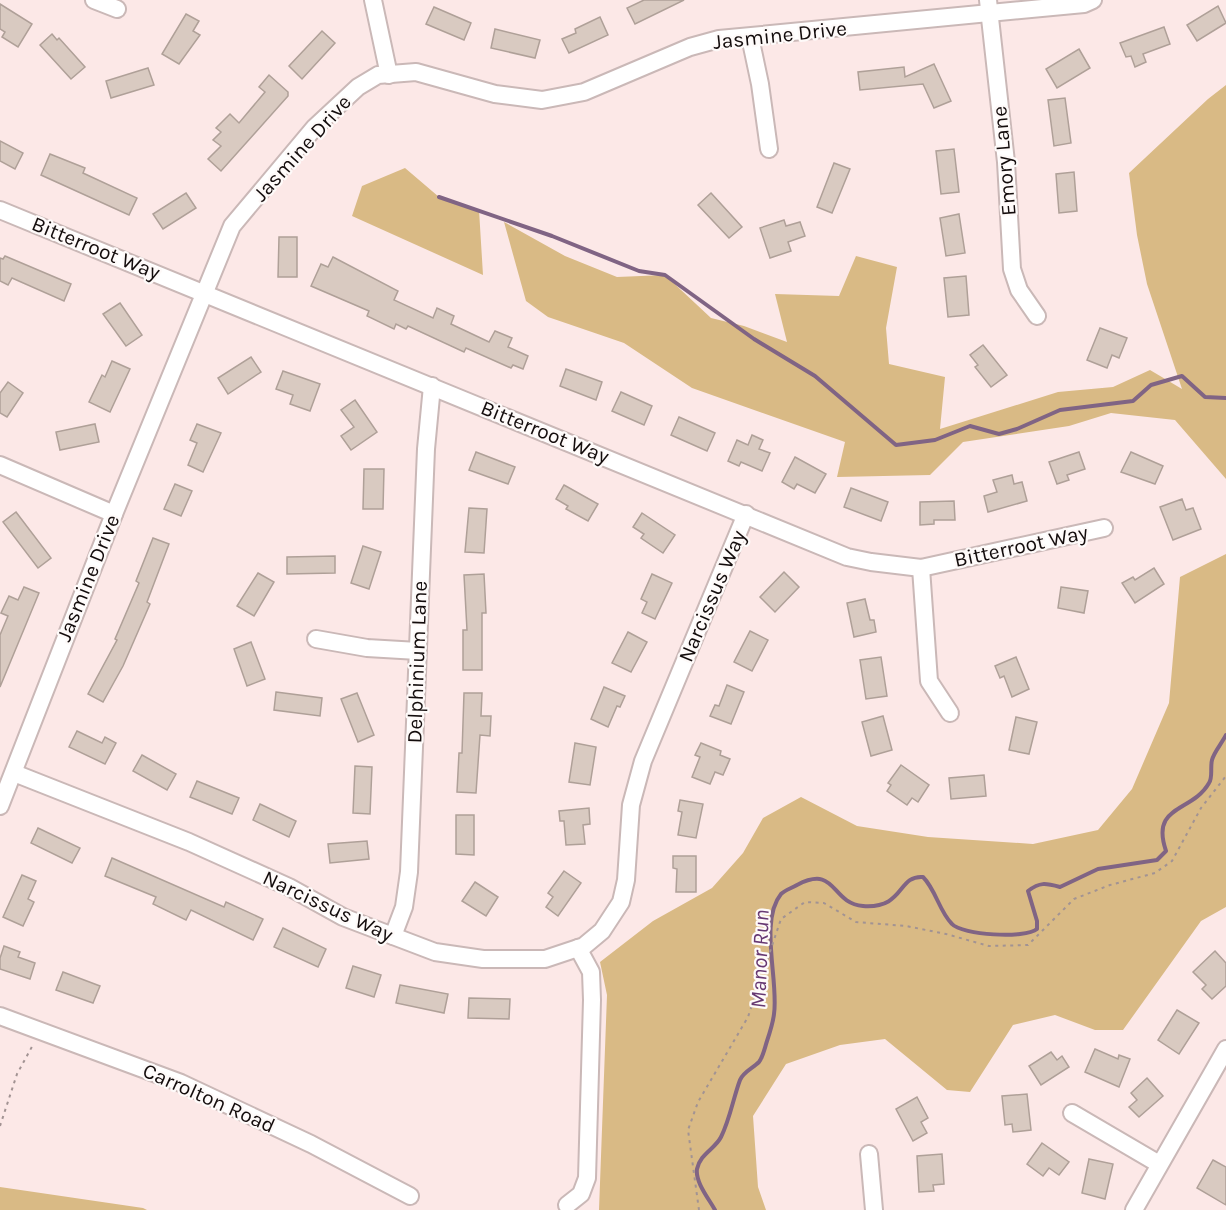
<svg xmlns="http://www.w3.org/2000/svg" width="1226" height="1210" font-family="Karla,sans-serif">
  <rect width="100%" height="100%" fill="#fce8e7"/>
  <g fill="#d9ba85">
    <path d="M1226,85V479L1175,420L1111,413L1069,426L963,442L930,475L837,477L845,442L692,388L624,343L548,317L526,301L504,222L565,256L617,277L665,275L711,318L744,326L787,342L775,294L839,296L856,256L897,267L886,328L889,364L945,377L940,429L1058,392L1113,387L1150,370L1182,389L1147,284L1137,235L1129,173L1208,99Z"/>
    <path d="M405,168L439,197L479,210L483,275L352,216L362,186Z"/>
    <path d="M1226,554V907L1201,921L1123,1030H1095L1055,1015L1013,1025L970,1092L947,1090L885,1039L840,1045L786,1064L753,1116L758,1187L766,1210H599L607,995L600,962L653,921L712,888L743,853L763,818L801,797L857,826L928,837L1033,844L1098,830L1132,789L1169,703L1180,577Z"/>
    <path d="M0,1187L143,1208L147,1210H0Z"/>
  </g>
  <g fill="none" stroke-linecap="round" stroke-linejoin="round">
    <g stroke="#806484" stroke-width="4">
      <path d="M439,197L552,236L639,271L665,275L754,339L815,376L896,445L935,440L970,426L999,434L1017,429L1060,410L1133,401L1151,385L1182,376L1205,397L1226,398"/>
      <path d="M715,1210C709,1199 695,1182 697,1169C700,1154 715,1149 721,1137C730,1119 733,1099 740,1080C743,1072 753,1068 759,1062C763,1057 765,1047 767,1041C770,1032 773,1023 774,1014C779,982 759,921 781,894C785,890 792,888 797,885C837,864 830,903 863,906C905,909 897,875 923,877C936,890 939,911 952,924C962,935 1025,939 1037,929V921L1028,891C1040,882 1045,883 1060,887L1098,869L1157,860L1166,851C1150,804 1192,813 1209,783C1213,777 1210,768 1212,760C1214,752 1222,743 1226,735"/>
    </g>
  </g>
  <g fill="#d9cac1" stroke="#afa098" stroke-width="1.5">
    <path d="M644,0H684L635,24L627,8Z"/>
    <path d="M0,4L32,24L18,47L2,37L5,32L0,29Z"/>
    <path d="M1218,6L1226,23L1197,41L1187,25Z"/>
    <path d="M434,7L471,23L464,40L426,24Z"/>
    <path d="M186,14L199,21L193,31L200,35L179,64L162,54Z"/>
    <path d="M600,17L608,35L569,53L562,39L576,33L575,29Z"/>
    <path d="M1164,27L1170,44L1143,54L1146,62L1135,67L1131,56L1126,57L1120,43Z"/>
    <path d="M495,29L540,40L535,58L491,48Z"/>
    <path d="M322,31L335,43L302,79L289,66Z"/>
    <path d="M52,34L57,40L59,38L85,67L71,79L40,45Z"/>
    <path d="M1079,49L1090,68L1057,88L1046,69Z"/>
    <path d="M934,64L951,101L934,108L923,84L860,90L858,72L904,67L905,77Z"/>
    <path d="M148,68L154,85L111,98L106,81Z"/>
    <path d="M269,75L288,92V96L221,171L208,159L221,146L213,140L221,132L216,128L230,114L239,123L265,92L259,87Z"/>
    <path d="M1065,98L1071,143L1054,146L1048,100Z"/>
    <path d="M0,141L23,153L15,169L0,161Z"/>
    <path d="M954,149L959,192L941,194L936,151Z"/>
    <path d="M50,154L85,168L83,173L137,198L129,215L41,175Z"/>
    <path d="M834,163L850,169L832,213L817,207Z"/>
    <path d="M1074,172L1077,211L1059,213L1056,174Z"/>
    <path d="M186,193L196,208L163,229L153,214Z"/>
    <path d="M711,193L742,227L729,238L698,205Z"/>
    <path d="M959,214L965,253L946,256L940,218Z"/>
    <path d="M784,220L786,226L800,222L805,236L788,242L791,251L770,258L760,228Z"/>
    <path d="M279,237H297V277H278Z"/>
    <path d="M5,256L71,284L64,301L12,278L8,285L0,281V258L3,259Z"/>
    <path d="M333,257L398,291L394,300L433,318L437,308L454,316L451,324L489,342L495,331L512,338L508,347L528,356L523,369L513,365L511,368L466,348L464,352L408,326L406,329L396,324L394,329L367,316L369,311L311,286L321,264L328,267Z"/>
    <path d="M966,276L969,315L948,317L944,278Z"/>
    <path d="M120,303L142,335L126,346L103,314Z"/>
    <path d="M1100,328L1127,338L1119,358L1112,355L1107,368L1087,360Z"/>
    <path d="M983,345L1007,375L991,387L975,367L978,365L970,355Z"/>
    <path d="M251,357L261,372L228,394L218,378Z"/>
    <path d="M112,361L130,369L110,412L89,402L102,375L105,377Z"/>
    <path d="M566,369L602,382L596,400L560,386Z"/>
    <path d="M283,371L320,384L310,411L290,404L293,395L276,389Z"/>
    <path d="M8,382L23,393L7,417L0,413V393Z"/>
    <path d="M621,392L652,406L644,425L612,411Z"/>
    <path d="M355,400L377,432L351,450L341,436L354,427L341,410Z"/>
    <path d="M679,417L715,433L707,451L671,435Z"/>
    <path d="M95,424L99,442L60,450L56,432Z"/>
    <path d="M197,424L221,433L203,472L188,465L197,443L190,440Z"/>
    <path d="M752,435L763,440L759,449L770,453L762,471L741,462L739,466L728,461L737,440L748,445Z"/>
    <path d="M476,452L515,467L508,484L469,470Z"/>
    <path d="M1079,452L1085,469L1067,475L1069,480L1057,484L1049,462Z"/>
    <path d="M1131,452L1163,466L1155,484L1121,472Z"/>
    <path d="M795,457L826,474L815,493L797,484L794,489L782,482Z"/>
    <path d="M364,469H384L383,509H363Z"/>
    <path d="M1012,475L1014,484L1022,482L1027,501L988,512L984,496L997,492L993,480Z"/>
    <path d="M175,484L192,491L181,516L164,509Z"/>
    <path d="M564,485L598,504L588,521L566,509L568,506L556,499Z"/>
    <path d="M851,488L888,502L881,521L844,507Z"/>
    <path d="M1182,499L1186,510L1193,508L1201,529L1173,540L1160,507Z"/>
    <path d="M954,501L955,520H934V524L920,525V502Z"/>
    <path d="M469,508L487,509L484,553L465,552Z"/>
    <path d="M16,512L51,558L38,568L3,522Z"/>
    <path d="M642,513L675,535L663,553L641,538L644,534L633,527Z"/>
    <path d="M153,538L169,544L147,602L150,604L123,666L103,702L88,694L117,640L115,639L139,583L136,581Z"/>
    <path d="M363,546L381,552L369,589L351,583Z"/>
    <path d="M335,556V573L287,574V557Z"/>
    <path d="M1154,568L1164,584L1135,603L1122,583L1133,577L1135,580Z"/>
    <path d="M784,572L799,587L775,612L760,597Z"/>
    <path d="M258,573L274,582L254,616L237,606Z"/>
    <path d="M484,574L486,613H482V670H463V630H467L464,575Z"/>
    <path d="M652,574L672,583L655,619L642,613L647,602L641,599Z"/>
    <path d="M24,587L39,593L0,687V635L8,616L1,613L9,596L18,600Z"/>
    <path d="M1061,587L1088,591L1084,613L1058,608Z"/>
    <path d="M865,599L870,620H874L876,632L854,637L847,603Z"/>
    <path d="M750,631L768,640L752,671L734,662Z"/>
    <path d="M628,632L647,642L631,672L612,663Z"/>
    <path d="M251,642L265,679L247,686L234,649Z"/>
    <path d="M881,657L887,696L866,699L860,660Z"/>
    <path d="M1016,657L1029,689L1012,697L1004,676L1000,678L995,666Z"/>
    <path d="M727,685L744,692L731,724L710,716L715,705L719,706Z"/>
    <path d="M604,687L625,696L620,707L617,706L608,727L591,719Z"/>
    <path d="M276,692L322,698L320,716L274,710Z"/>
    <path d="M357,693L374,735L358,742L341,699Z"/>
    <path d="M464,693H482L481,716H491L490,736L480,735L476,793L457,792L459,753H462Z"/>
    <path d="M883,716L892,750L871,756L862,722Z"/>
    <path d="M1016,717L1037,722L1029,754L1009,750Z"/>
    <path d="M77,731L102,743L105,737L116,743L105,764L69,747Z"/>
    <path d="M575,743L596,747L590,785L569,782Z"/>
    <path d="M701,743L721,751L720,755L730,759L723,775L715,772L710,784L692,777L700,757L695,755Z"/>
    <path d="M142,755L176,774L167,790L133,771Z"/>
    <path d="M901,765L929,785L918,802L912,798L907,805L887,791L891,785L888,783Z"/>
    <path d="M355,766L372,767L370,814L353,813Z"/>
    <path d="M984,775L986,796L951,799L949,778Z"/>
    <path d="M197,781L239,798L232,814L190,797Z"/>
    <path d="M680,800L703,804L696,838L678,835L682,812L678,811Z"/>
    <path d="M260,804L296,821L289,837L253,820Z"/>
    <path d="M589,808L590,824L583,825L585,844L566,845L564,821H560L559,811Z"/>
    <path d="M456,815H474V855L456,854Z"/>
    <path d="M38,828L80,848L72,863L31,843Z"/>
    <path d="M367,841L369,859L330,863L328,844Z"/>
    <path d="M673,856H696V892H676L677,869L673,868Z"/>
    <path d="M112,858L224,907L226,902L263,919L253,940L191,910L186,920L153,904L156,897L105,876Z"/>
    <path d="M564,871L581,883L558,916L546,907L553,897L548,893Z"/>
    <path d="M22,875L36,881L28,899L34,902L23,926L3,917Z"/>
    <path d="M475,882L498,897L486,916L462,901Z"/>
    <path d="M283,928L326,949L318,967L274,947Z"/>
    <path d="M4,946L20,952L18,957L35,963L30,979L0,969V958Z"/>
    <path d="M1215,951L1226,963V986L1212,999L1202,989L1206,985L1193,972Z"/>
    <path d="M353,966L381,975L374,997L346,988Z"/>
    <path d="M63,972L100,986L93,1003L56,990Z"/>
    <path d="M400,985L448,994L444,1013L396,1003Z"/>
    <path d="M469,998L510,999L509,1019L468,1018Z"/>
    <path d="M1177,1010L1199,1023L1179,1054L1158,1040Z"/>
    <path d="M1095,1049L1118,1059L1119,1055L1130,1059L1119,1087L1085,1072Z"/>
    <path d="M1051,1052L1057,1060L1062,1056L1069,1067L1041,1085L1029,1066Z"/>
    <path d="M1147,1078L1163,1096L1139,1117L1129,1107L1137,1100L1131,1093Z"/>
    <path d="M1027,1094L1031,1130L1013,1132L1012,1124L1005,1125L1002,1096Z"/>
    <path d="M917,1097L928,1118L921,1122L927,1133L913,1141L896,1109Z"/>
    <path d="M1042,1143L1069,1162L1059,1175L1049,1168L1043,1176L1027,1164Z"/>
    <path d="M942,1154L944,1184L933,1185L934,1191L919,1192L917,1156Z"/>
    <path d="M1089,1159L1113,1164L1105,1199L1082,1193Z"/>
    <path d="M1213,1160L1226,1167V1205L1197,1188Z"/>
  </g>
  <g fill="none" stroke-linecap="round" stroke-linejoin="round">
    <g stroke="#cab8b7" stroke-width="20">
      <g id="minor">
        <path d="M94,0L117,9"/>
        <path d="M373,0L389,75"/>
        <path d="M988,0L1006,162L1012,269L1019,290L1037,316"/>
        <path d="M750,37L760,84L769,149"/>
        <path d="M0,210L847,557L871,562L921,568L1104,528"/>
        <path d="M0,465L114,514"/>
        <path d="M921,568L929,681L950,713"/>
        <path d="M316,639L367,648L418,651"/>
        <path d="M14,773L189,842L289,887L343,917L435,952L483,959H545L584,946L602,931L621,902L626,880L631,805L643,761L746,514"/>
        <path d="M0,806L114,514L232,226L315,127L358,87L378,75L416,72L495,94L542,100L584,92L690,47L719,39L1084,4L1093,0"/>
        <path d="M393,936L404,907L409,872L426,449L432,386"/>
        <path d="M0,1016L181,1083L311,1144L410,1196"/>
        <path d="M1072,1113L1159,1164"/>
        <path d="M869,1154L874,1210"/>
        <path d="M567,1205L581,1194L587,1178L592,1000L591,972L578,948"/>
        <path d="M1134,1210L1226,1049"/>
      </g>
    </g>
    <g stroke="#a29393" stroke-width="2" stroke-dasharray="3 4.5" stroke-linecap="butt">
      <path d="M0,1126L17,1074L34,1043"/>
      <path d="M699,1210L688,1130L698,1102L748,1017L781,919L805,902L824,903L856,922L906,926L946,934L989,946L1028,945L1074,899L1110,885L1155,873L1172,861L1201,808L1226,776"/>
    </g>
    <use href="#minor" stroke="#fff" stroke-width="16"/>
  </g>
  <g text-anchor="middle" stroke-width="4.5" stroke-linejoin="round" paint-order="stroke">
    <g font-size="21" fill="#130c0c" stroke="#fefaf9">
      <text transform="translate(780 35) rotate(-6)" y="7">Jasmine Drive</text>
      <text transform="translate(302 148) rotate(-48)" y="7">Jasmine Drive</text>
      <text transform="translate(1004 161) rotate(-95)" y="7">Emory Lane</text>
      <text transform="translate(96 248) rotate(22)" y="7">Bitterroot Way</text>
      <text transform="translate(545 432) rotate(22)" y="7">Bitterroot Way</text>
      <text transform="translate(1021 546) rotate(-12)" y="7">Bitterroot Way</text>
      <text transform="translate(88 578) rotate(-68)" y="7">Jasmine Drive</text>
      <text transform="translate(712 596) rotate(-67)" y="7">Narcissus Way</text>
      <text transform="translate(417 662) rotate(-88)" y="7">Delphinium Lane</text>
      <text transform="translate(328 906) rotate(25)" y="7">Narcissus Way</text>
      <text transform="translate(209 1098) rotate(24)" y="7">Carrolton Road</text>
    </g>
    <g font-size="22" font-style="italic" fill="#673872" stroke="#fefaf9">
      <text transform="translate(759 959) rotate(-88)" y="8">Manor Run</text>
    </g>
  </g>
</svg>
